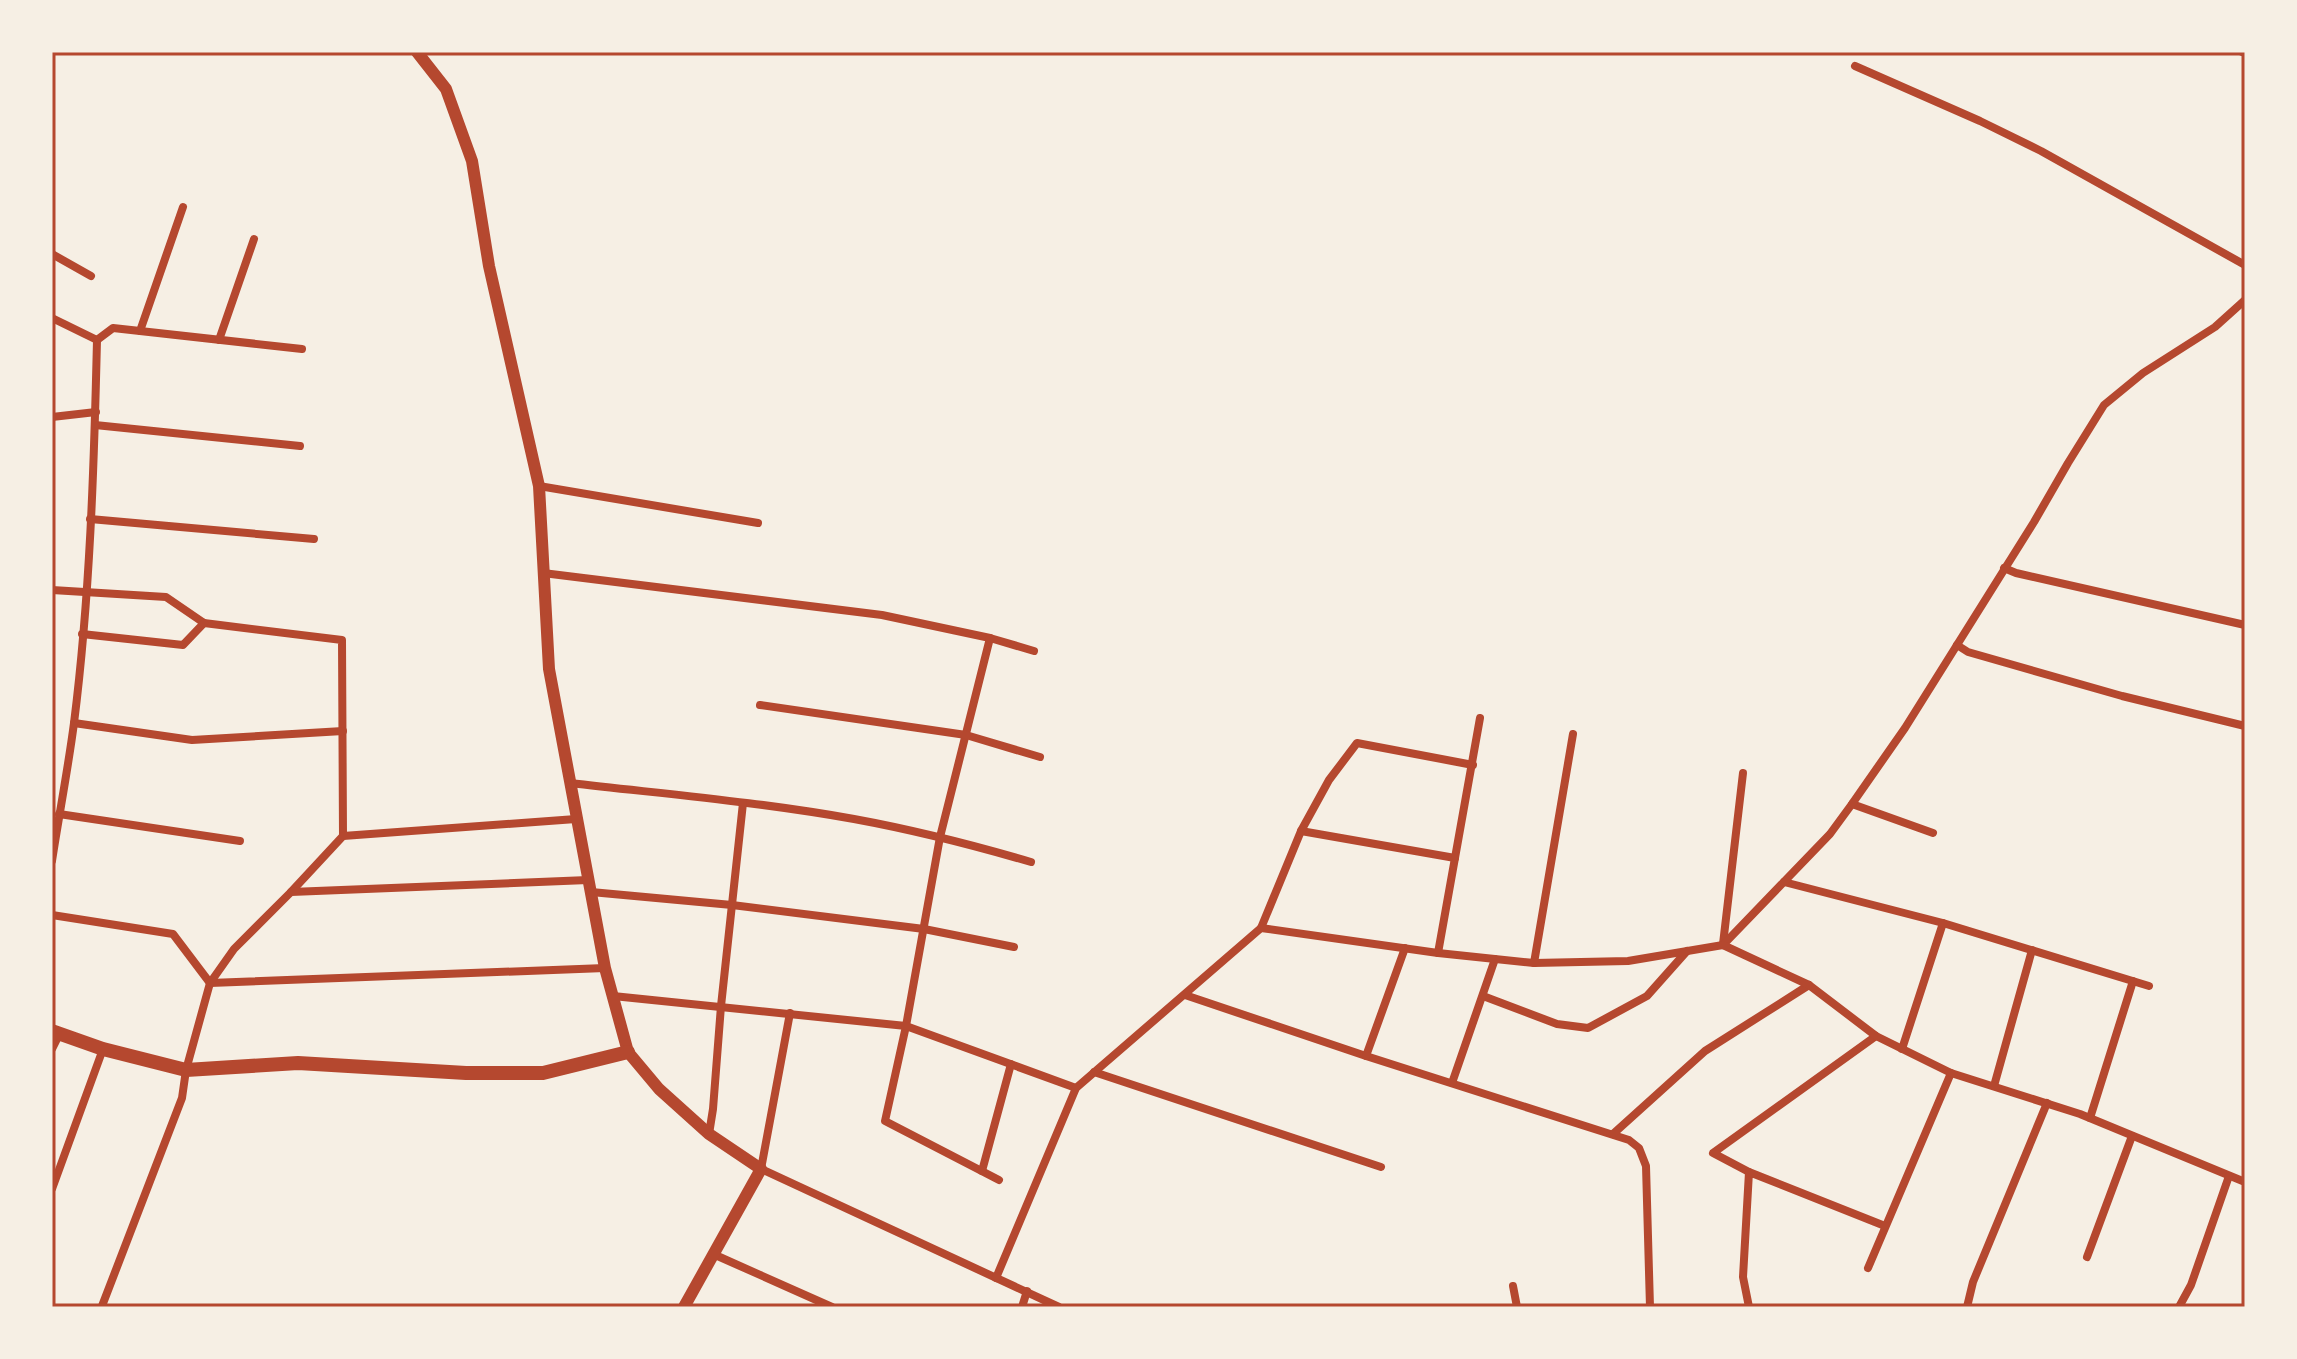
<svg xmlns="http://www.w3.org/2000/svg" width="2297" height="1359" font-family="Signika,sans-serif">
  <rect width="100%" height="100%" fill="#f6efe4"/>
  <g fill="none" stroke-linecap="round" stroke-linejoin="round">
    <g stroke="#b5482f" stroke-width="8">
      <path d="M2242,52L2245,53"/>
      <path d="M1855,66L1980,121L2041,151L2245,265"/>
      <path d="M52,254L91,276"/>
      <path d="M52,318L97,340"/>
      <path d="M140,331L183,207"/>
      <path d="M97,340L113,328L302,349"/>
      <path d="M219,340L254,239"/>
      <path d="M52,417L96,412"/>
      <path d="M95,425L300,446"/>
      <path d="M539,486L758,523"/>
      <path d="M90,519L314,539"/>
      <path d="M2004,568L2016,573L2245,625"/>
      <path d="M543,573L882,615L990,638L1034,651"/>
      <path d="M52,590L166,597L204,623L342,640L343,836"/>
      <path d="M82,634L183,645L204,623"/>
      <path d="M990,638L940,837L906,1026L885,1121L999,1180"/>
      <path d="M1957,645L1968,652L2122,696L2245,726"/>
      <path d="M760,705L966,735L1040,757"/>
      <path d="M74,723L192,740L343,731"/>
      <path d="M570,783C664,794 760,802 854,819C914,830 973,845 1031,862"/>
      <path d="M1852,804L1933,833"/>
      <path d="M59,814L240,841"/>
      <path d="M1301,831L1455,858"/>
      <path d="M52,861C59,815 68,769 74,723C90,596 94,468 97,340"/>
      <path d="M1784,882L1943,923L2149,986"/>
      <path d="M291,892L343,836L576,819"/>
      <path d="M591,892L732,905L924,929L1014,947"/>
      <path d="M52,915L173,934L210,983L605,968"/>
      <path d="M1261,928L1301,831L1329,780L1357,743L1473,765"/>
      <path d="M1723,944L1743,773"/>
      <path d="M1723,945L1830,834L1852,804L1905,728L2034,522L2068,463L2104,405L2143,373L2215,327L2245,300"/>
      <path d="M1438,953L1480,718"/>
      <path d="M1534,963L1573,734"/>
      <path d="M1185,995L1366,1056L1629,1140L1639,1148L1646,1166L1650,1307"/>
      <path d="M613,996L906,1026L1076,1088"/>
      <path d="M1483,996L1557,1024L1588,1028L1647,996L1687,951"/>
      <path d="M790,1013L761,1169L1059,1307"/>
      <path d="M52,1049L60,1033"/>
      <path d="M1902,1049L1943,923"/>
      <path d="M1366,1056L1405,948"/>
      <path d="M1094,1072L1381,1167"/>
      <path d="M1452,1083L1495,959"/>
      <path d="M1994,1086L2032,950"/>
      <path d="M2090,1118L2133,981"/>
      <path d="M709,1134L713,1109L721,1006L743,803"/>
      <path d="M1613,1134L1705,1051L1809,985"/>
      <path d="M982,1171L1011,1064"/>
      <path d="M1749,1172L1713,1153L1876,1036"/>
      <path d="M52,1189L103,1049"/>
      <path d="M713,1254L832,1307"/>
      <path d="M2087,1257L2132,1136"/>
      <path d="M1868,1268L1951,1073"/>
      <path d="M996,1278L1076,1088L1261,928L1438,953L1534,963L1628,961L1723,945L1809,985L1876,1036L1951,1073L2080,1114L2245,1182"/>
      <path d="M1513,1286L1517,1307"/>
      <path d="M102,1306L182,1098L186,1070L210,983L234,949L291,892L588,880"/>
      <path d="M1022,1307L1027,1291"/>
      <path d="M1749,1307L1743,1277L1749,1172L1885,1226"/>
      <path d="M1967,1307L1973,1282L2047,1103"/>
      <path d="M2179,1307L2191,1285L2229,1176"/>
    </g>
    <path stroke="#b5482f" stroke-width="12" d="M417,52L446,89L472,161L489,266L539,486L549,669L605,968L628,1052L659,1089L709,1134L761,1169L684,1307"/>
    <path stroke="#b5482f" stroke-width="14" d="M52,1031L103,1049L186,1070L298,1063L466,1073H543L628,1052"/>
  </g>
  <rect width="2297" height="1359" fill="none" stroke="#f6efe4" stroke-width="108"/>
  <rect x="54" y="54" width="2189" height="1251" fill="none" stroke="#b5482f" stroke-width="3"/>
</svg>
